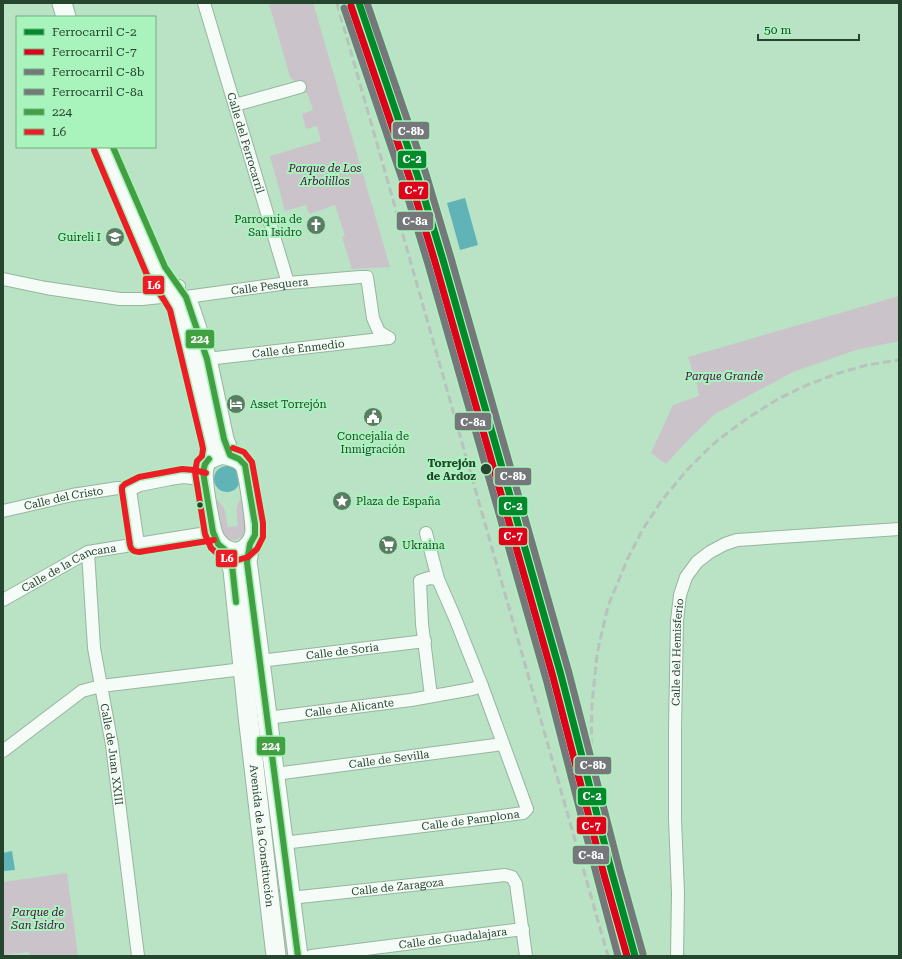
<svg xmlns="http://www.w3.org/2000/svg" width="902" height="959" font-family="'Roboto Serif',serif">
  <rect width="100%" height="100%" fill="#bae2c4"/>
  <g fill="#cac4ca">
    <path d="M269,3H313L390,267L352,269L342,237L345,236L335,205L309,214L306,205L285,211L270,156L321,141L317,126L306,129L302,114L313,110L308,95L290,77Z"/>
    <path d="M899,296V341L856,350L793,372L715,414L690,438L666,464L651,453L673,405L699,396L697,384L688,357Z"/>
    <path d="M243,497L246,529L244,535L236,540H231L226,538L223,533L219,512L215,498C227,508 225,514 228,527L238,526C237,516 234,504 243,497Z"/>
    <path d="M270,819H273L290,956H286Z"/>
    <path d="M67,873L78,956H30L29,952L3,955V882Z"/>
  </g>
  <g fill="#60b4b8">
    <path d="M465,198L478,245L460,250L447,203Z"/>
    <circle cx="227" cy="479" r="13"/>
    <path d="M12,851L15,870L3,871V853Z"/>
  </g>
  <g fill="none" stroke-linecap="round" stroke-linejoin="round">
    <g stroke="#96b69f" stroke-width="14">
      <g id="street">
        <path id="s1" d="M204,3L288,283"/>
        <path d="M235,105L300,87"/>
        <path d="M3,279L46,288L120,299H142L171,296L179,286"/>
        <path id="s2" d="M179,305L186,297L288,283L360,277H367L373,318L379,332L389,338"/>
        <path id="s3" d="M207,359L389,338"/>
        <path d="M130,490L138,544L213,532"/>
        <path id="s4" d="M3,511L72,495L118,488L130,490L140,485L170,479L183,477L193,478L204,481"/>
        <path id="s5" d="M88,552L94,648L112,745L138,956"/>
        <path id="s6" d="M3,600L88,552L138,544"/>
        <path id="s7" d="M260,661L425,641"/>
        <path d="M431,696L422,624L420,581L429,578L438,579"/>
        <path id="s8" d="M267,718L411,700L472,689L482,686L455,618L438,579L426,533"/>
        <path d="M3,751L82,691L101,686L243,669"/>
        <path id="s9" d="M275,774L503,744"/>
        <path id="s10" d="M283,843L440,824L523,813L527,809L482,686"/>
        <path id="s11" d="M290,898L505,875L512,877L516,884L526,956"/>
        <path id="s12" d="M311,956L523,929"/>
        <path id="s13" d="M677,956L678,893L675,819V728L677,621L680,595L686,577L697,562L710,552L725,544L737,540L899,529"/>
      </g>
    </g>
    <g stroke="#96b69f" stroke-width="21">
      <g id="primary">
        <path d="M62,3L66,17"/>
        <path d="M101,147L154,272L171,296L177,307L180,318L210,442L211,449L209,459"/>
        <path d="M189,305L207,359L224,439L230,455"/>
        <path d="M222,454C230,456 239,457 244,464C248,470 257,528 254,536C252,543 245,551 238,552C231,553 223,549 219,544C216,541 213,535 212,531C209,518 200,475 205,465C207,458 216,457 222,454Z"/>
        <path d="M250,544L247,562L248,568L298,956"/>
        <path id="s14" d="M225,550L229,558L233,570L248,716L276,956"/>
      </g>
    </g>
    <use href="#street" stroke="#f5fbf6" stroke-width="12"/>
    <use href="#primary" stroke="#f5fbf6" stroke-width="19"/>
    <g stroke="#b7c3bb" stroke-width="3" stroke-dasharray="8 4" stroke-linecap="butt">
      <path d="M337,3L608,956"/>
      <path d="M643,956L606,821L599,792L591,754L592,704L597,654L608,606L628,558L643,529L662,500L688,469L712,445L731,430L751,416L778,399L807,385L836,374L867,365L899,360"/>
    </g>
    <g stroke="#a8f4bc" stroke-width="9">
      <g id="bus-1">
        <path d="M113,147L165,267L186,297L207,359L224,439L230,455L239,459L245,465L255,524V535L250,544L247,562L298,956"/>
        <path d="M209,459L205,464L203,472L213,532L218,544L225,550L232,565L236,602"/>
      </g>
    </g>
    <g stroke="#a8f4bc" stroke-width="9">
      <g id="bus-2">
        <path d="M94,150L147,275L164,300L170,310L202,444L203,449L202,456L197,461L195,472L205,534L211,548L220,556L231,560H238L248,557L257,549L263,537V523L252,462L244,452L233,448"/>
        <path d="M206,473L194,470L182,469L139,477L125,484L122,487V491L130,545C131,550 134,552 139,552L214,540"/>
      </g>
    </g>
    <use href="#bus-1" stroke="#43a042" stroke-width="6"/>
    <use href="#bus-2" stroke="#ee1c25" stroke-width="6"/>
    <g stroke="#a8f4bc" stroke-width="10">
      <path id="rail-1" d="M359,3L418,177L443,260L561,675L612,873L635,956"/>
    </g>
    <g stroke="#a8f4bc" stroke-width="10">
      <path id="rail-2" d="M351,6L410,179L435,262L553,677L604,875L627,956"/>
    </g>
    <g stroke="#a8f4bc" stroke-width="10">
      <path id="rail-3" d="M367,3L426,174L451,258L569,673L620,871L643,954"/>
    </g>
    <g stroke="#a8f4bc" stroke-width="10">
      <path id="rail-4" d="M344,8L403,182L428,264L546,679L597,877L618,956"/>
    </g>
    <use href="#rail-1" stroke="#008a29" stroke-width="7"/>
    <use href="#rail-2" stroke="#de0118" stroke-width="7"/>
    <use href="#rail-3" stroke="#76777a" stroke-width="7"/>
    <use href="#rail-4" stroke="#76777a" stroke-width="7"/>
  </g>
  <defs>
    <g id="church-disc" transform="scale(1)"><circle r="9.5" fill="#597c62" stroke="#a8f4bc"/><path d="M-1.2-6h2.4v3.5h3.3v2.4h-3.3V6h-2.4V-.1h-3.3v-2.4h3.3Z" fill="#fff"/></g>
    <g id="school-disc" transform="scale(1)"><circle r="9.5" fill="#597c62" stroke="#a8f4bc"/><path d="M0-5L7-2L0 1L-7-2ZM-4 1L0 2.5L4 1V4Q0 6-4 4Z" fill="#fff"/></g>
    <g id="hotel-disc" transform="scale(1)"><circle r="9.5" fill="#597c62" stroke="#a8f4bc"/><path d="M-6-4.5h1.5V1H6V5H4.5V3h-9V5H-6ZM-4 0a1.8 1.8 0 1 1 3.6 0ZM.5 0V-2.5h3Q6-2.5 6 0Z" fill="#fff"/></g>
    <g id="civic-disc" transform="scale(1)"><circle r="9.5" fill="#597c62" stroke="#a8f4bc"/><path d="M-.6-6.5H3V-4.5H.6V-3L4-1V1h2V6H-6V1h2V-1L-.6-3ZM-1.2 2.5V6h2.4V2.5Z" fill="#fff"/></g>
    <g id="sight-disc" transform="scale(1)"><circle r="9.5" fill="#597c62" stroke="#a8f4bc"/><path d="M0-6L1.8-2.2L6-1.7L2.9 1.2L3.7 5.4L0 3.3L-3.7 5.4L-2.9 1.2L-6-1.7L-1.8-2.2Z" fill="#fff"/></g>
    <g id="supermarket-disc" transform="scale(1)"><circle r="9.5" fill="#597c62" stroke="#a8f4bc"/><path d="M-6-5.5h2.5l.6 2H6L4.5 2H-2.5L-4.4-4H-6ZM-1.5 3.2a1.3 1.3 0 1 0 .1 0ZM3 3.2a1.3 1.3 0 1 0 .1 0Z" fill="#fff"/></g>
  </defs>
  <g fill-rule="evenodd">
    <use href="#church-disc" x="316" y="225"/>
    <use href="#school-disc" x="115" y="237"/>
    <use href="#hotel-disc" x="236" y="404"/>
    <use href="#civic-disc" x="373" y="417"/>
    <use href="#sight-disc" x="342" y="501"/>
    <use href="#supermarket-disc" x="388" y="545"/>
  </g>
  <g fill="#25452e" stroke="#a8f4bc" stroke-width="1.5">
    <circle cx="486" cy="469" r="6"/>
    <circle cx="200" cy="505" r="3.5"/>
  </g>
  <g text-anchor="middle" stroke-width="4" stroke-linejoin="round" paint-order="stroke">
    <g font-size="11" fill="#25452e" stroke="#a8f4bc">
      <text dy="4" stroke="none"><textPath href="#s1" startOffset="146">Calle del Ferrocarril</textPath></text>
      <text dy="4" stroke="none"><textPath href="#s2" startOffset="95">Calle Pesquera</textPath></text>
      <text dy="4" stroke="none"><textPath href="#s3" startOffset="92">Calle de Enmedio</textPath></text>
      <text dy="4" stroke="none"><textPath href="#s4" startOffset="62">Calle del Cristo</textPath></text>
      <text dy="4" stroke="none"><textPath href="#s6" startOffset="74">Calle de la Cancana</textPath></text>
      <text dy="4" stroke="none"><textPath href="#s7" startOffset="83">Calle de Soria</textPath></text>
      <text dy="4" stroke="none"><textPath href="#s13" startOffset="304">Calle del Hemisferio</textPath></text>
      <text dy="4" stroke="none"><textPath href="#s8" startOffset="83">Calle de Alicante</textPath></text>
      <text dy="4" stroke="none"><textPath href="#s5" startOffset="204">Calle de Juan XXIII</textPath></text>
      <text dy="4" stroke="none"><textPath href="#s9" startOffset="115">Calle de Sevilla</textPath></text>
      <text dy="4" stroke="none"><textPath href="#s10" startOffset="189">Calle de Pamplona</textPath></text>
      <text dy="4" stroke="none"><textPath href="#s14" startOffset="289">Avenida de la Constitución</textPath></text>
      <text dy="4" stroke="none"><textPath href="#s11" startOffset="108">Calle de Zaragoza</textPath></text>
      <text dy="4" stroke="none"><textPath href="#s12" startOffset="143">Calle de Guadalajara</textPath></text>
    </g>
    <g font-size="11" font-style="italic" fill="#4f0749" stroke="#a8f4bc">
      <text x="325" y="172">Parque de Los<tspan x="325" dy="13">Arbolillos</tspan></text>
      <text x="724" y="380">Parque Grande</text>
      <text x="38" y="916">Parque de<tspan x="38" dy="13">San Isidro</tspan></text>
    </g>
    <g font-size="11" fill="#25452e" stroke="#a8f4bc" text-anchor="start">
      <text x="302" y="223" text-anchor="end">Parroquia de<tspan x="302" dy="13">San Isidro</tspan></text>
      <text x="101" y="241" text-anchor="end">Guireli I</text>
      <text x="250" y="408">Asset Torrejón</text>
      <text x="373" y="440" text-anchor="middle">Concejalía de<tspan x="373" dy="13">Inmigración</tspan></text>
      <text x="356" y="505">Plaza de España</text>
      <text x="402" y="549">Ukraina</text>
    </g>
    <g font-size="11" font-weight="bold" fill="#25452e" stroke="#a8f4bc" text-anchor="end">
      <text x="476" y="467">Torrejón<tspan x="476" dy="13">de Ardoz</tspan></text>
    </g>
  </g>
  <g stroke="#a8f4bc" stroke-width="1.5">
    <rect x="392" y="121" width="38" height="19" rx="4" fill="#76777a"/>
    <rect x="397" y="150" width="30" height="19" rx="4" fill="#008a29"/>
    <rect x="398" y="181" width="31" height="19" rx="4" fill="#de0118"/>
    <rect x="396" y="211" width="38" height="20" rx="4" fill="#76777a"/>
    <rect x="142" y="275" width="23" height="20" rx="4" fill="#ee1c25"/>
    <rect x="185" y="329" width="30" height="20" rx="4" fill="#43a042"/>
    <rect x="454" y="412" width="38" height="19" rx="4" fill="#76777a"/>
    <rect x="494" y="467" width="38" height="19" rx="4" fill="#76777a"/>
    <rect x="498" y="496" width="30" height="20" rx="4" fill="#008a29"/>
    <rect x="498" y="527" width="30" height="19" rx="4" fill="#de0118"/>
    <rect x="215" y="549" width="23" height="19" rx="4" fill="#ee1c25"/>
    <rect x="256" y="736" width="30" height="20" rx="4" fill="#43a042"/>
    <rect x="574" y="756" width="38" height="19" rx="4" fill="#76777a"/>
    <rect x="577" y="787" width="30" height="19" rx="4" fill="#008a29"/>
    <rect x="576" y="816" width="31" height="19" rx="4" fill="#de0118"/>
    <rect x="572" y="845" width="38" height="20" rx="4" fill="#76777a"/>
  </g>
  <g font-size="11" text-anchor="middle" font-weight="bold" fill="#fff">
    <text x="411" y="135">C-8b</text>
    <text x="412" y="163">C-2</text>
    <text x="414" y="194">C-7</text>
    <text x="415" y="225">C-8a</text>
    <text x="154" y="289">L6</text>
    <text x="200" y="343">224</text>
    <text x="473" y="426">C-8a</text>
    <text x="513" y="480">C-8b</text>
    <text x="513" y="510">C-2</text>
    <text x="513" y="540">C-7</text>
    <text x="227" y="562">L6</text>
    <text x="271" y="750">224</text>
    <text x="593" y="769">C-8b</text>
    <text x="592" y="800">C-2</text>
    <text x="591" y="830">C-7</text>
    <text x="591" y="859">C-8a</text>
  </g>
  <rect width="902" height="959" fill="none" stroke="#25452e" stroke-width="8"/>
  <rect x="16" y="16" width="140" height="132" fill="#a8f4bc" stroke="#74ae83"/>
  <rect x="24" y="29" width="20" height="6" fill="#008a29" stroke="#74ae83"/>
  <text x="52" y="36" font-size="12" fill="#25452e">Ferrocarril C-2</text>
  <rect x="24" y="49" width="20" height="6" fill="#de0118" stroke="#74ae83"/>
  <text x="52" y="56" font-size="12" fill="#25452e">Ferrocarril C-7</text>
  <rect x="24" y="69" width="20" height="6" fill="#76777a" stroke="#74ae83"/>
  <text x="52" y="76" font-size="12" fill="#25452e">Ferrocarril C-8b</text>
  <rect x="24" y="89" width="20" height="6" fill="#76777a" stroke="#74ae83"/>
  <text x="52" y="96" font-size="12" fill="#25452e">Ferrocarril C-8a</text>
  <rect x="24" y="109" width="20" height="6" fill="#43a042" stroke="#74ae83"/>
  <text x="52" y="116" font-size="12" fill="#25452e">224</text>
  <rect x="24" y="129" width="20" height="6" fill="#ee1c25" stroke="#74ae83"/>
  <text x="52" y="136" font-size="12" fill="#25452e">L6</text>
  <path d="M758 34v6h101v-6" fill="none" stroke="#25452e" stroke-width="2"/>
  <text x="764" y="34" font-size="12" fill="#25452e" stroke="#a8f4bc" stroke-width="3" paint-order="stroke">50 m</text>
</svg>
